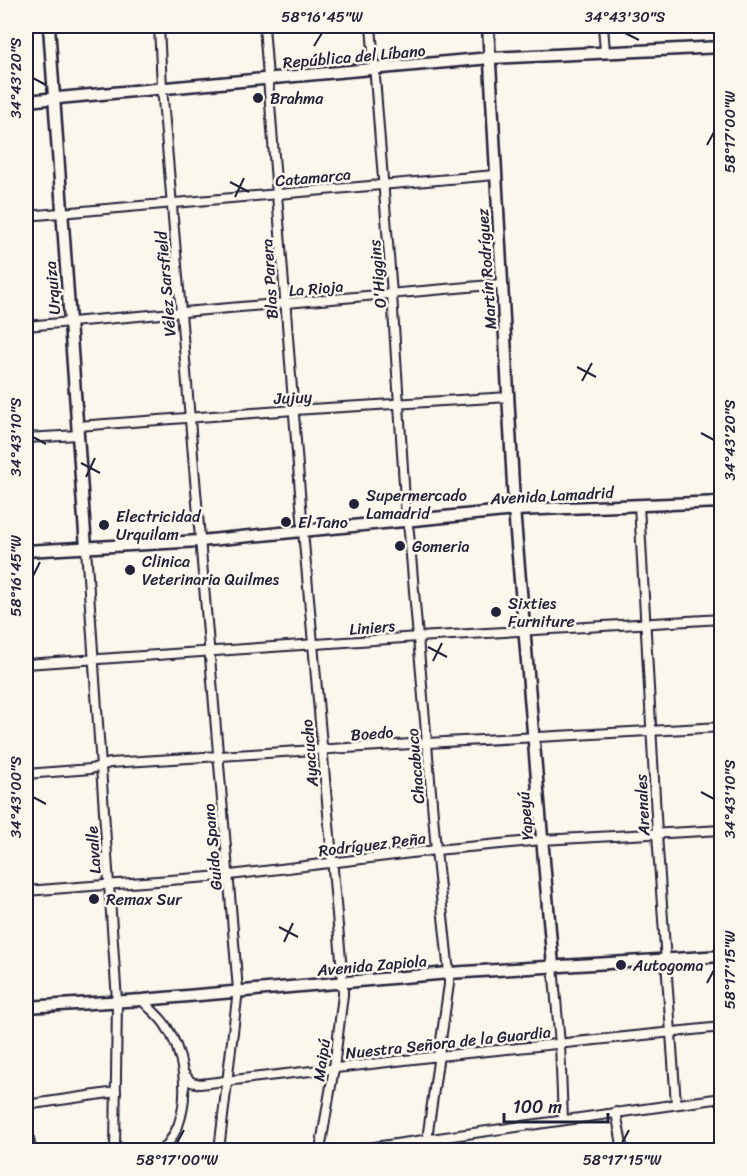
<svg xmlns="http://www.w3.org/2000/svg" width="747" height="1176" font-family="Sriracha,sans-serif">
  <rect width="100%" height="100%" fill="#fbf7ec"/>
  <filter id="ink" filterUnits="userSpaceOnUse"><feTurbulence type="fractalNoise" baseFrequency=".0167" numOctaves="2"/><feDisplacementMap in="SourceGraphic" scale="12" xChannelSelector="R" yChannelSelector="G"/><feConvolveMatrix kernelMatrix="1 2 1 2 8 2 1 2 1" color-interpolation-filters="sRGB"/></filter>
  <g filter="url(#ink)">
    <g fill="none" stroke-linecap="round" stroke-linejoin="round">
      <g stroke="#22223b" stroke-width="12">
        <g id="street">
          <path d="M159,26L162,87L238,990L219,1150"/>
          <path d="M264,26L303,531L343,982V995L334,1068L320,1150"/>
          <path d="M371,26L392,294L406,516L409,532L436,850L449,973V984L428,1132L429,1150"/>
          <path d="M603,26L605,51"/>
          <path d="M719,26L722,44"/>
          <path d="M26,216L495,175"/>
          <path d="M26,326L502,284"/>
          <path d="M78,426L294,410L509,397"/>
          <path d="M26,438L79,435"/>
          <path d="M639,505L657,834L676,1104"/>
          <path d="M86,548L117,1001L115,1150"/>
          <path d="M26,664L418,637L722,619"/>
          <path d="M26,774L91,769L110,763L427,743L722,727"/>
          <path d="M26,891L222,876L436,850L542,840L722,830"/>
          <path d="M553,966L560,1044L563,1119"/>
          <path d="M142,1000C149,1008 158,1015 164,1023C184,1051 190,1094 178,1126C174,1135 169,1143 163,1150"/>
          <path d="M183,1072L191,1082L200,1084L439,1056L722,1027"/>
          <path d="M26,1105L116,1092"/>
          <path d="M616,1112L623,1150"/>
          <path d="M26,1122L31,1150"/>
          <path d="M353,1150L722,1098"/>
        </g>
      </g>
      <g stroke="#22223b" stroke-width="15">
        <g id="secondary">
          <path d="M49,26L86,548"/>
          <path d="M488,26L515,521L553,966"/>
          <path d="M26,101L490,58L722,47"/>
          <path d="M26,551L200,541L515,510L722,502"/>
          <path d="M26,1007L142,1000L449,973L722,956"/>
        </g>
      </g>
      <use href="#street" stroke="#fbf7ec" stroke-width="8"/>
      <use href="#secondary" stroke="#fbf7ec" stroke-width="10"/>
    </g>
  </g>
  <path fill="none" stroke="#22223b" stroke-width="2" d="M625,33L639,40M314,46L322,33M33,78L46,85M707,145L714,132M230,182L249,192M235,197L244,178M577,367L596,377M582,381L592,363M701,433L714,440M33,437L46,444M81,463L100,473M86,477L95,458M33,576L40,562M428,647L447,657M433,661L442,643M701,792L714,799M33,797L46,804M279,927L298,937M284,942L293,923M707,983L714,970M177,1143L184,1130M622,1143L629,1130"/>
  <g fill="#22223b" stroke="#fbf7ec" stroke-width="2">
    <circle cx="258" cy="98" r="6"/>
    <circle cx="354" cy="504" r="6"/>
    <circle cx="286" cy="522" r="6"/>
    <circle cx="104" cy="525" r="6"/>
    <circle cx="400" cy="546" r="6"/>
    <circle cx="130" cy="570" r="6"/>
    <circle cx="496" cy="612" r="6"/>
    <circle cx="94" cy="899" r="6"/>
    <circle cx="621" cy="965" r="6"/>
  </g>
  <g text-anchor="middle" stroke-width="5" stroke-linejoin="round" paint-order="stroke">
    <g font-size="16" fill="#22223b" stroke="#fbf7ec">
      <text transform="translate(354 56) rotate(-5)" y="6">República del Líbano</text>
      <text transform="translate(313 177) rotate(-5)" y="6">Catamarca</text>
      <text transform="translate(486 269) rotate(-94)" y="6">Martín Rodríguez</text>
      <text transform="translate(377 274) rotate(-95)" y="6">O'Higgins</text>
      <text transform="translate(269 279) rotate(-94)" y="6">Blas Parera</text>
      <text transform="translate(165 284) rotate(-95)" y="6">Vélez Sarsfield</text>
      <text transform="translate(52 288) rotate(-95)" y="6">Urquiza</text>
      <text transform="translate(316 288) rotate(-5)" y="6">La Rioja</text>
      <text transform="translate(293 397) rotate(-3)" y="6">Jujuy</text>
      <text transform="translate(552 495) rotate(-3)" y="6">Avenida Lamadrid</text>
      <text transform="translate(372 627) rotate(-5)" y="6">Liniers</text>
      <text transform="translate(372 733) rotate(-4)" y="6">Boedo</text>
      <text transform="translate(309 753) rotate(-95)" y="6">Ayacucho</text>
      <text transform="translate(415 766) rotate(-95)" y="6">Chacabuco</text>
      <text transform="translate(642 805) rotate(-93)" y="6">Arenales</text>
      <text transform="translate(525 816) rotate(-95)" y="6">Yapeyú</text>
      <text transform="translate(372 844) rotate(-7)" y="6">Rodríguez Peña</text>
      <text transform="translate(212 847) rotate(-95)" y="6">Guido Spano</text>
      <text transform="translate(93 850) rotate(-94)" y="6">Lavalle</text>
      <text transform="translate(372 965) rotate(-5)" y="6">Avenida Zapiola</text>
      <text transform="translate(448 1042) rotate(-6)" y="6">Nuestra Señora de la Guardia</text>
      <text transform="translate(321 1060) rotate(-82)" y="6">Maipú</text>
    </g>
    <g font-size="16" fill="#22223b" stroke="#fbf7ec" text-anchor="start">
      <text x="270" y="104">Brahma</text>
      <text x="366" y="501">Supermercado<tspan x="366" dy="18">Lamadrid</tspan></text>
      <text x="116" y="522">Electricidad<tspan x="116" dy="18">Urquilam</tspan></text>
      <text x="298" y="528">El Tano</text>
      <text x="412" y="552">Gomeria</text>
      <text x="142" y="567">Clinica<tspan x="142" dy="18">Veterinaria Quilmes</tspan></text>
      <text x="508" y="609">Sixties<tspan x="508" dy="18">Furniture</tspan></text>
      <text x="106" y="905">Remax Sur</text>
      <text x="633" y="971">Autogoma</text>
    </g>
  </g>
  <rect width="747" height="1176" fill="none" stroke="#fbf7ec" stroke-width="66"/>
  <path d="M504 1113v9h104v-9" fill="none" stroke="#22223b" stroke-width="3"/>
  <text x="513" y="1113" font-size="18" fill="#22223b" stroke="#fbf7ec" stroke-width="4.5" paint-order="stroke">100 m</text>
  <rect x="33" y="33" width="681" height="1110" fill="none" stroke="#22223b" stroke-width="2"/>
  <g font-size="15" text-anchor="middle" fill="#22223b">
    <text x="322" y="22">58°16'45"W</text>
    <text x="625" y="22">34°43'30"S</text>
    <text transform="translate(16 78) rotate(-90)" y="5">34°43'20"S</text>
    <text transform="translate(730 132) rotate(-90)" y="5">58°17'00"W</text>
    <text transform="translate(16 437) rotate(-90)" y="5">34°43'10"S</text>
    <text transform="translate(730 440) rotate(-90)" y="5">34°43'20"S</text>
    <text transform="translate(16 576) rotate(-90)" y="5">58°16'45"W</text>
    <text transform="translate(16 797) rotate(-90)" y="5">34°43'00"S</text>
    <text transform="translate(730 799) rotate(-90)" y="5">34°43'10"S</text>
    <text transform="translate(730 970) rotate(-90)" y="5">58°17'15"W</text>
    <text x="177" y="1165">58°17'00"W</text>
    <text x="622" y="1165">58°17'15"W</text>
  </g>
</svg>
